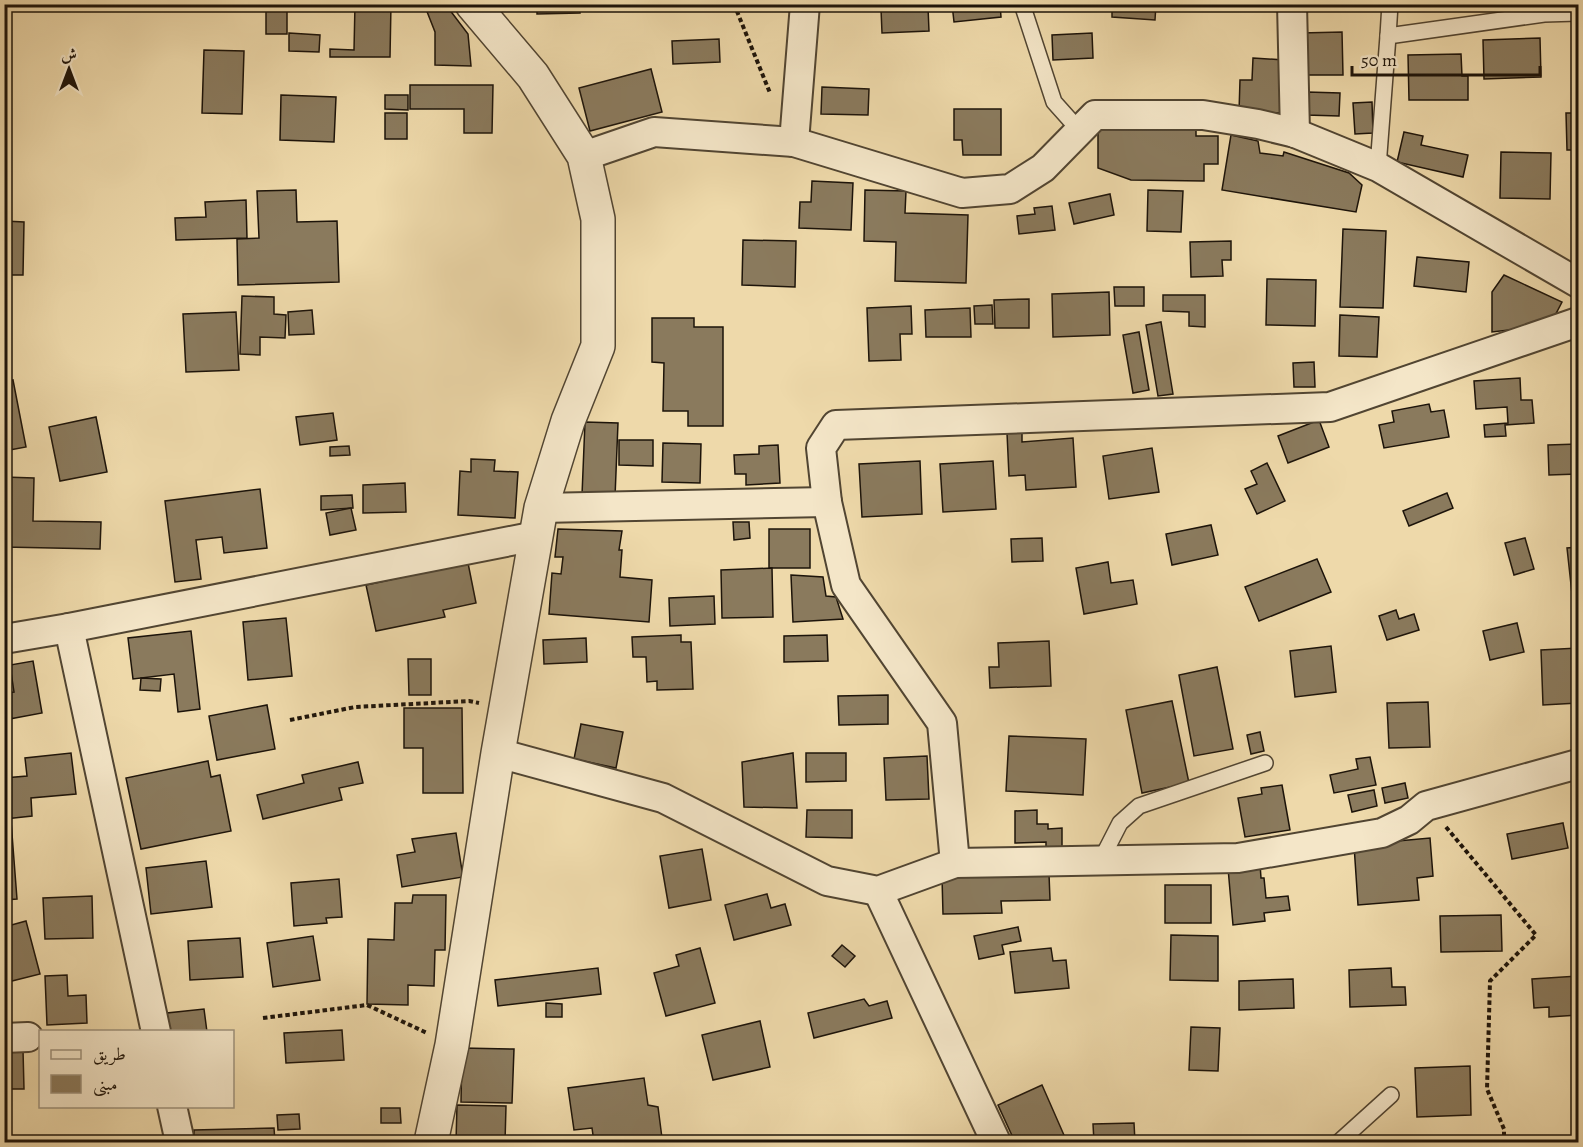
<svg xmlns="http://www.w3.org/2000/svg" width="1583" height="1147" font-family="Alegreya,Amiri,serif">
  <rect width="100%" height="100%" fill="#eed9aa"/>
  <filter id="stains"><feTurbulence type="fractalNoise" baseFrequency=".00333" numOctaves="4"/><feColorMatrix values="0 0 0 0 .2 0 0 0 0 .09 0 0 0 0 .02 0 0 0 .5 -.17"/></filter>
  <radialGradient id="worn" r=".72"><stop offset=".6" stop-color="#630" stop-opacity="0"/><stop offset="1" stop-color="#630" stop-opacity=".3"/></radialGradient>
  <g fill="#8a7a5d" stroke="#1d140a" stroke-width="1.5">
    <rect x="266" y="4" width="21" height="30"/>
    <path d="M355,4H391L390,57H330V49L354,50Z"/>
    <path d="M537,4H579L580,13L537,14Z"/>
    <path d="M745,4H785V8L745,9Z"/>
    <path d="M952,4H1000L1001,17L954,22Z"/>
    <rect x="1039" y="4" width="44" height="6"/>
    <path d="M1112,4H1156L1155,20L1112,17Z"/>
    <path d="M446,5L468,34L471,66L435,65V32L426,9Z"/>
    <path d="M928,7L929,31L882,33L881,9Z"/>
    <path d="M1342,32L1343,75H1302L1301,33Z"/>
    <path d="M289,33L320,35L319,52L289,51Z"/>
    <path d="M1092,33L1093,58L1053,60L1052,35Z"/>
    <path d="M1540,38L1541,77L1484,79L1483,40Z"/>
    <path d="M719,39L720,62L673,64L672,41Z"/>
    <path d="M204,50L244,51L242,114L202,113Z"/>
    <path d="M1461,54L1462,76H1468V100H1409L1408,55Z"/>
    <path d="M1253,58L1284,60L1283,113L1239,112L1240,80H1252Z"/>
    <path d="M651,69L662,112L590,131L579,88Z"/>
    <path d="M410,85H493L492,133H464V109H410Z"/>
    <path d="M822,87L869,89L868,115L821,114Z"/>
    <path d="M1307,92L1340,93L1339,116L1306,115Z"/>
    <path d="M281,95L336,97L334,142L280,140Z"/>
    <path d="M385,95H408V110L385,109Z"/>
    <path d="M1372,102L1373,133L1355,134L1353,103Z"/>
    <path d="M954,109H1001V155H963L962,140H954Z"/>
    <rect x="385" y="113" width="22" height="26"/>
    <path d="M1566,113H1578V150H1567Z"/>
    <path d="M1196,129V136H1218V164H1204V181L1131,180L1098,168V130Z"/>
    <path d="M1404,132L1423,136L1421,145L1468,155L1463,177L1397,162Z"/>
    <path d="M1231,135L1258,141L1260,153L1283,156L1284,152L1349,173L1362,185L1356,212L1222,190Z"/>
    <path d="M1501,152L1551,153L1550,199L1500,198Z"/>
    <path d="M812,181L853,183L851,230L799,228L800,202H811Z"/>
    <path d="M296,190L297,222L337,221L339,282L238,285L237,239L259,238L257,191Z"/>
    <path d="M865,190L906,191L905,213L968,215L966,283L895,281L896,242L864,241Z"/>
    <path d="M1148,190L1183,191L1181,232L1147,231Z"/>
    <path d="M1110,194L1114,215L1074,224L1069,203Z"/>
    <path d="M246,200L247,238L176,240L175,218L206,217L205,202Z"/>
    <path d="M1052,206L1055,230L1019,234L1017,216L1035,214L1034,208Z"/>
    <path d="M4,221L24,222L23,275H4Z"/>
    <path d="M1343,229L1386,231L1383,308L1340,307Z"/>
    <path d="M743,240L796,241L795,287L742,285Z"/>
    <path d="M1231,241V260H1222L1223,276L1191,277L1190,242Z"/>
    <path d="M1417,257L1469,262L1466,292L1414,286Z"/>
    <path d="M1504,275L1562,302L1550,325L1492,332V292Z"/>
    <path d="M1267,279L1316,280L1315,326L1266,325Z"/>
    <path d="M1114,287H1144V306H1115Z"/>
    <path d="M1109,292L1110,335L1053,337L1052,294Z"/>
    <path d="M1163,295H1205V327L1189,326V312L1163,311Z"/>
    <path d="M242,296L274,297V314L286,315L285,338L260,337V355L240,354Z"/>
    <path d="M1029,299V328H995L994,300Z"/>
    <path d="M992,305L993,324H975L974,306Z"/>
    <path d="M911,306L912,334H900L901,360L869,361L867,308Z"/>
    <path d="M970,308L971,337H926L925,310Z"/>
    <path d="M312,310L314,334L289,335L288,312Z"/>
    <path d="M236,312L239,370L186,372L183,314Z"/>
    <path d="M1340,315L1379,317L1377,357L1339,356Z"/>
    <path d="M652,318H694V327H723V426H688V411H663L664,363L652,362Z"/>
    <path d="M1161,322L1173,394L1158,396L1146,325Z"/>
    <path d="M1139,332L1149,390L1133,393L1123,335Z"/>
    <path d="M1314,362L1315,387H1294L1293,363Z"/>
    <path d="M1520,378L1521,400H1532L1534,423L1505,425L1506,436L1485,437L1484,425L1508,423L1507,407L1476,409L1474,381Z"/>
    <path d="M13,380L26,447L4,451V382Z"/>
    <path d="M1429,404L1431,412L1444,410L1449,437L1384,448L1379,425L1394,422L1392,411Z"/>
    <path d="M333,413L337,440L300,445L296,417Z"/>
    <path d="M96,417L107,472L60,481L49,427Z"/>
    <path d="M1319,420L1329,447L1288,463L1278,436Z"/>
    <path d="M585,422L618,423L615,497L582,495Z"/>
    <path d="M1022,432V442L1073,438L1076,487L1026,490L1025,475L1009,476L1007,433Z"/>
    <path d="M619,440H653V466L619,465Z"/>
    <path d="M663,443L701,444L700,483L662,482Z"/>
    <path d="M1578,444V474L1549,475L1548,445Z"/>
    <path d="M778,445L780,483L746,485V474H735L734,455L759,454V446Z"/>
    <path d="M349,446L350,455L330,456V447Z"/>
    <path d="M1152,448L1159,492L1109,499L1103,456Z"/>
    <path d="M471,459L495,460L494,471L518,472L515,518L458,515L460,471L471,472Z"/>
    <path d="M920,461L922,514L862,517L859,464Z"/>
    <path d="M993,461L996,509L943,512L940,464Z"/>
    <path d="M1267,463L1285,501L1257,514L1245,489L1257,484L1251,471Z"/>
    <path d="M4,477L34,478L33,521L101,522L100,549L4,547Z"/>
    <path d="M405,483L406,512L363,513V485Z"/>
    <path d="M260,489L267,548L224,553L222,537L196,540L201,579L175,582L165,501Z"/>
    <path d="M1447,493L1453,508L1409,526L1403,511Z"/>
    <path d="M352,495L353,508L321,510V496Z"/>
    <path d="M351,508L356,530L330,535L326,513Z"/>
    <path d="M733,522H749L750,538L734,540Z"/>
    <path d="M1211,525L1218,555L1172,565L1166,534Z"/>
    <path d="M558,529L622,531L619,550H622L620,577L652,580L649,622L549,614L552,573L561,574L563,557H555Z"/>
    <rect x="769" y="529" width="41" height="39"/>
    <path d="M1042,538L1043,561L1012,562L1011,539Z"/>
    <path d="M1525,538L1534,569L1514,575L1505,543Z"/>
    <path d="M1578,547V602L1573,603L1567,548Z"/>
    <path d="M1317,559L1331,592L1259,621L1245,587Z"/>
    <path d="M1108,562L1111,583L1133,580L1137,604L1084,614L1076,568Z"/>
    <path d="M468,563L476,603L443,610L445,617L376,631L366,585Z"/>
    <path d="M772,568L773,617L722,618L721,570Z"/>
    <path d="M791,575L823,577L826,596L836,597L843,619L793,622Z"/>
    <path d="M714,596L715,624L670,626L669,598Z"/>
    <path d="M1396,610L1399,619L1414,614L1419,630L1387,640L1379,616Z"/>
    <path d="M286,618L292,676L248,680L243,622Z"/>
    <path d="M1517,623L1524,652L1490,660L1483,631Z"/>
    <path d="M191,631L200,709L178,712L174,674L133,679L128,638Z"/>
    <path d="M681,635V642H691L693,689L657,690V681L647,682L646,657H633L632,637Z"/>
    <path d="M827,635L828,661L784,662V636Z"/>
    <path d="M586,638L587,662L544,664L543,640Z"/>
    <path d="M1049,641L1051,686L990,688L989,667H999L998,643Z"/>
    <path d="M1331,646L1336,692L1295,697L1290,651Z"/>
    <path d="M1578,648V703L1543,705L1541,650Z"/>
    <path d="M408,659H431V695H409Z"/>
    <path d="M33,661L42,713L4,720V693L14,692L10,665Z"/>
    <path d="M1217,667L1233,749L1194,756L1179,675Z"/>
    <path d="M141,678L161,679L160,691L140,690Z"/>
    <path d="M888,695V724L839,725L838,696Z"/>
    <path d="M1172,701L1189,783L1142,793L1126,710Z"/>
    <path d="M1428,702L1430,747L1389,748L1387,703Z"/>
    <path d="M267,705L275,749L217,760L209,716Z"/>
    <path d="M404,708H462L463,793H423V748H404Z"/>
    <path d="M581,724L623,732L616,768L574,759Z"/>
    <path d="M1260,732L1264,751L1251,754L1247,735Z"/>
    <path d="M1009,736L1086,739L1083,795L1006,791Z"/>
    <path d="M71,753L76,794L31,798L32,816L5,819L4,778L27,776L25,758Z"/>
    <path d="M793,753L797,808L744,807L742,762Z"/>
    <path d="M806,753H846V781L806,782Z"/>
    <path d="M927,756L929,799L886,800L884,758Z"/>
    <path d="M1370,757L1376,785L1334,793L1330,775L1358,769L1356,759Z"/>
    <path d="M208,761L211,777L220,775L231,831L141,849L126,778Z"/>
    <path d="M358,762L363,783L339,788L342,800L263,819L257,795L304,783L302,775Z"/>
    <path d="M1405,783L1408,798L1385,803L1382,788Z"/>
    <path d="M1282,785L1290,830L1245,837L1238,798L1262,794L1261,788Z"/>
    <path d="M1374,790L1377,806L1352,812L1348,795Z"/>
    <path d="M807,810H852V838L806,837Z"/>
    <path d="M1037,810V824H1048V829L1062,828V849H1046V842L1015,843V811Z"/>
    <path d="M11,821L17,899L4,900V822Z"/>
    <path d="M1563,823L1568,848L1512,859L1507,834Z"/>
    <path d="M456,833L463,877L402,887L397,855L415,852L412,839Z"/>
    <path d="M1430,838L1433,876L1417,878L1419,900L1358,905L1354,845Z"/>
    <path d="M702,849L711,900L669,908L660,856Z"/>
    <path d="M206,861L212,907L151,914L146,868Z"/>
    <path d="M1260,864L1261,878H1264L1266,898L1288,896L1290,910L1264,913L1265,921L1233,925L1228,868Z"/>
    <path d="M1049,874L1050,900L1001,901L1002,913L943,914L942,877Z"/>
    <path d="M339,879L342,917L326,918L327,923L294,926L291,883Z"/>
    <rect x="1165" y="885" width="46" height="38"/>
    <path d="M767,894L771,908L785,904L791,925L734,940L725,905Z"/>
    <path d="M413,895H446L445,950H435L434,986L408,985V1005L367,1004L368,939L394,940L395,903H412Z"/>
    <path d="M92,896L93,938L45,939L43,898Z"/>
    <path d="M1501,915L1502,951L1441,952L1440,916Z"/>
    <path d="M26,921L40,974L4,983V927Z"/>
    <path d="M1018,927L1021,941L1002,945L1004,954L979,959L974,936Z"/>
    <path d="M1171,935L1218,936V981L1170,980Z"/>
    <path d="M313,936L320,980L273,987L267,943Z"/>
    <path d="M240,938L243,977L190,980L188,941Z"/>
    <path d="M842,945L855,956L845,967L832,956Z"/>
    <path d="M700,948L715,1003L666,1016L654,973L679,966L676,955Z"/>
    <path d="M1051,948L1053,961L1066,960L1069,988L1015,993L1010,952Z"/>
    <path d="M598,968L601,994L498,1006L495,980Z"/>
    <path d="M1391,968L1392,987H1405L1406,1005L1350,1007L1349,970Z"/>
    <path d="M67,975L68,996L86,995L87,1023L47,1025L45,976Z"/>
    <path d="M1578,976V1015L1549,1017V1007L1534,1008L1532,979Z"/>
    <path d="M1293,979L1294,1008L1239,1010V981Z"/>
    <path d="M864,999L869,1006L887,1001L892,1018L814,1038L808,1013Z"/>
    <path d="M546,1003L562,1004V1017H546Z"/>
    <path d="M204,1009L207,1032H169L167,1013Z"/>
    <path d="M760,1021L770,1067L713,1080L702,1035Z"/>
    <path d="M1191,1027L1220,1028L1218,1071L1189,1070Z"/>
    <path d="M342,1030L344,1060L286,1063L284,1033Z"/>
    <path d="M462,1048L514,1049L512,1103L461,1102Z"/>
    <path d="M4,1050H23L24,1089H4Z"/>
    <path d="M1470,1066L1471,1115L1417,1117L1415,1068Z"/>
    <path d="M644,1078L648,1105L658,1107L662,1138L627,1142H594L592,1128L574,1130L568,1088Z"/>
    <path d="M1042,1085L1067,1142H1015L998,1105Z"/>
    <path d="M457,1105L506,1106L505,1142H456Z"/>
    <path d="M381,1108H400L401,1123H381Z"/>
    <path d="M299,1114L300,1129L278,1130L277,1115Z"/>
    <path d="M1134,1123L1135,1142H1094L1093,1124Z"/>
    <path d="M274,1128L275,1142H194V1130Z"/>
    <rect x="329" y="1139" width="68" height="3"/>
  </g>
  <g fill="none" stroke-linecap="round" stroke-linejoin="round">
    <g stroke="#514532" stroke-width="18">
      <g id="service">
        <path d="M1022,4L1054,102L1079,130"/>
        <path d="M1388,36L1390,4"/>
        <path d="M1378,167L1388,36L1544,14L1578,13"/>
        <path d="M1101,860L1120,823L1139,806L1265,763"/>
        <path d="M1339,1142L1391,1095"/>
      </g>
    </g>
    <g stroke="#514532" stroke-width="32">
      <g id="minor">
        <path d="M1292,4L1295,133"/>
        <path d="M794,142L805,4"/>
        <path d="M584,156L654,132L794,142L962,193L1010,189L1043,168L1095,115H1203L1258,124L1295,133L1378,167L1578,283"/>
        <path d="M541,508L827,502"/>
        <path d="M69,628L156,1032"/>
        <path d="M4,639L69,628L536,536"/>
        <path d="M498,753L663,798L827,881L878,891L955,863L1238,858L1382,833L1409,820L1426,806L1578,764"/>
        <path d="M955,863L942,723L846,585L827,502L821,448L836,425L1330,407L1578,322"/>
        <path d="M878,891L996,1142"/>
        <path d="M4,1038L28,1037"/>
        <path d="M172,1106L180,1142"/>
      </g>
    </g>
    <g stroke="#514532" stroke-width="36">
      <path id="tertiary" d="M431,1142L452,1045L498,753L541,508L568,421L598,346V219L584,156L533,76L472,4"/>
    </g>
    <g stroke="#1d140a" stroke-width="4" stroke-dasharray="4.5 3" stroke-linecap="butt">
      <path d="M734,4L770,93"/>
      <path d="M290,720L355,707L469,701L479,703"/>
      <path d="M1446,827L1536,935L1490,981L1487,1089L1504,1129V1142"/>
      <path d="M263,1018L367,1005L427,1033"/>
    </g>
    <use href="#service" stroke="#f4e6c8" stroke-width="15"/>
    <use href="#minor" stroke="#f4e6c8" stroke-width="28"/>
    <use href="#tertiary" stroke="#f4e6c8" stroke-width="33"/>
  </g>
  <rect width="1583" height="1147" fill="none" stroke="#eed9aa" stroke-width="24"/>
  <rect x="6" y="6" width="1571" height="1135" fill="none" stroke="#1d140a" stroke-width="3"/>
  <rect x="12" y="12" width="1559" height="1123" fill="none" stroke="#1d140a" stroke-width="1.5"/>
  <rect x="39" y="1030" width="195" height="78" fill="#f4e6c8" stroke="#9e927c" stroke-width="1.5"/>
  <rect x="51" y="1050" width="30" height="9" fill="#f4e6c8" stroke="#9e927c" stroke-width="1.5"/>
  <text x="93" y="1060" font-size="18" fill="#1d140a">طريق</text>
  <rect x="51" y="1075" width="30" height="18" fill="#8a7a5d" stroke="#9e927c" stroke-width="1.5"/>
  <text x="93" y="1090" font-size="18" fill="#1d140a">مبنى</text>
  <g transform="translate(69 69)" stroke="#f4e6c8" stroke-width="4.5" paint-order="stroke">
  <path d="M0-4.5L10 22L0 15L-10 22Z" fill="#1d140a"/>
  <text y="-9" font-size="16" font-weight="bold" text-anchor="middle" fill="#1d140a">ش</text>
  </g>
  <path d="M1352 66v9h188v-9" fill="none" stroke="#1d140a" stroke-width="3"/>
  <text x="1361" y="66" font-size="18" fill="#1d140a" stroke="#f4e6c8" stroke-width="4.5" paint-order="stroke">50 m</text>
  <rect width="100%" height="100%" filter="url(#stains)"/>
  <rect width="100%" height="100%" fill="url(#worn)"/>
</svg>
